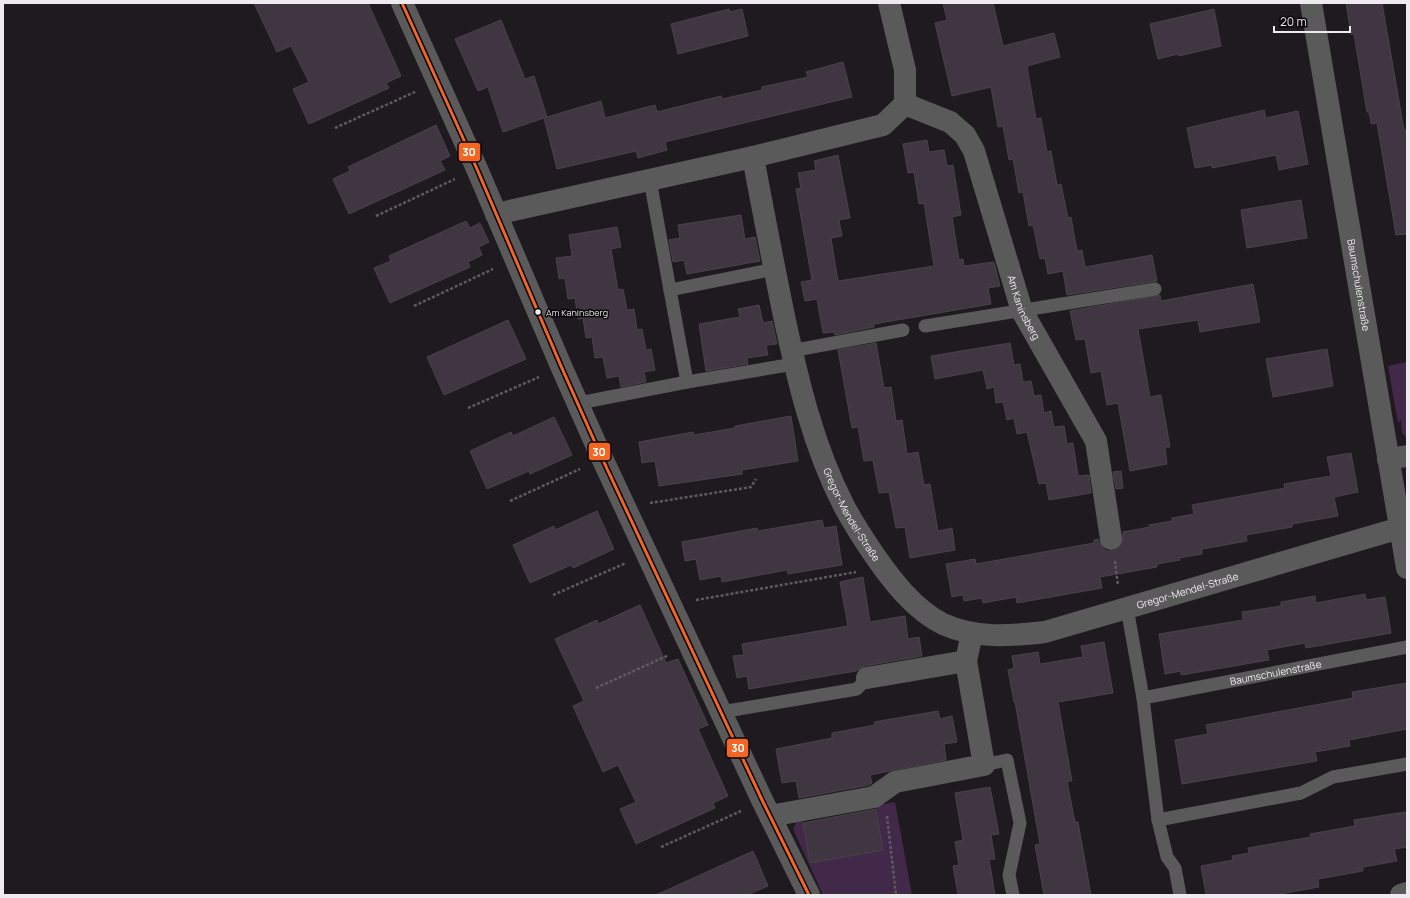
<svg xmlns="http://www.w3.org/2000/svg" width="1410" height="898" font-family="Manrope,sans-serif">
  <rect width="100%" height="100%" fill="#1e1a1f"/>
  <g fill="#432949">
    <path d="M1407,362V438L1402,433L1401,420L1398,423L1388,366Z"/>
    <path d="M895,802L912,895H823L793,829L798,819L802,818L810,863L883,850L876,806Z"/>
  </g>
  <g fill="#403642" stroke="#474448">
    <path d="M254,3H368L401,76L386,83L389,88L309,124L293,89L309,82L291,46L277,52Z"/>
    <path d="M943,3H993L1003,46L1054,33L1060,57L1027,66L1036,119L1041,118L1047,152L1051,151L1057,185L1061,184L1068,218L1071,217L1077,251L1082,250L1085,267L1152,255L1157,281L1067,295L1063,271L1048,274L1045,258L1040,259L1033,225L1029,226L1023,192L1019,193L1013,159L1009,160L1003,126L998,127L991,87L952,96L935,23L947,20Z"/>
    <path d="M1346,3H1382L1404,130H1407V234L1396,235L1377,123L1371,124L1369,112H1367L1354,34H1351Z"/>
    <path d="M729,9L730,12L742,9L748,36L678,54L671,24Z"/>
    <path d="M1214,9L1221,46L1179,56L1178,54L1158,59L1150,24Z"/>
    <path d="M501,20L525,79L534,76L547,117L601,101L605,118L655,105L657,112L721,96L722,99L762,90V87L808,77L806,72L843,62L852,97L665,142L667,150L638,158L636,151L557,169L544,118L503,132L488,87L478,91L455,39Z"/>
    <path d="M1264,110L1266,118L1298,111L1308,164L1279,170L1276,155L1212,168V165L1195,168L1187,128Z"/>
    <path d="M436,125L450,156L440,161L445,170L349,214L333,179L350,171L348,167Z"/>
    <path d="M927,140L929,152L944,150L947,166L953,165L961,215L952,217L959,260L963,259L964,266L994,262L1000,286L988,288L991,304L874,324V327L835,335L834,332L823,333L817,299L805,301L801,282L812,280L796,189L801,188L798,173L816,170L814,161L838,155L850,218L839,220L842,236L831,238L838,281L934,266L924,203L919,204L914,172L908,173L903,144Z"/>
    <path d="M1301,200L1307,238L1247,248L1241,210Z"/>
    <path d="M741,215L745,239L755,237L760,261L687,274L684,260L673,262L669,240L680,238L678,225Z"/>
    <path d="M466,221L470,228L480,223L489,242L479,247L482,255L468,262L470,267L390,303L374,268L391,261L389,256Z"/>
    <path d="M617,227L621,247L611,249L618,290L623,289L627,310L634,309L637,330L642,329L646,350L651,349L655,370L644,372L646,382L621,387L619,376L607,378L603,357L595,358L592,337L586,338L583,318L578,319L575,298L568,299L565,278L559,279L556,258L572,256L569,235Z"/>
    <path d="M1253,284L1260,322L1200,332L1198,320L1138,329L1150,397L1161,395L1170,447H1165L1167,464L1130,471L1118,403L1107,405L1101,371L1091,373L1085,339L1076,340L1070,311L1160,295L1161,301Z"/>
    <path d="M759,305L763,323L772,321L777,344L766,345L768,355L747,358L748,364L706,371L699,324L740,317L738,309Z"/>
    <path d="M508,320L526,359L444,395L427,357Z"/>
    <path d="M876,343L884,388L891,387L896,421L902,420L907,454L918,452L924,485L930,484L938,531L952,528L955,550L910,558L905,527L896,528L889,492L879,493L873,460L864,461L858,427L852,428L838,350Z"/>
    <path d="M1010,343L1014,365L1020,364L1023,382L1031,381L1034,396L1041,395L1044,413L1051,411L1054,427L1064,426L1067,444L1073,443L1078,476L1089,475L1091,493L1049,500L1046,483L1039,484L1027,432L1017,434L1014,418L1007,420L1003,402L996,403L994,387L987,389L983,370L935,379L931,356Z"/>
    <path d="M1327,349L1333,386L1273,397L1266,359Z"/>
    <path d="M791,416L798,461L742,470V474L659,486L655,461L642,463L639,442L693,432L694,435L735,428V426Z"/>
    <path d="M554,417L572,455L530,474L529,471L487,489L470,451L511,432L513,436Z"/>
    <path d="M1351,453L1358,492L1334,497L1338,516L1292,524V527L1246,535L1247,541L1202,549V554L1179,558L1180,560L1157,564V567L1100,577L1102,588L1017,603L1016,597L983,603L982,598L964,601L963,595L952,597L946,564L975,559L976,564L1094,543V540L1098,539L1102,547L1107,551H1113L1118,549L1122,544L1123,532L1150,527L1149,525L1172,521V518L1194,514L1192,505L1285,488L1284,484L1331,476L1327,457Z"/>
    <path d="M1121,471L1123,488L1116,489L1113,472Z"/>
    <path d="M597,511L614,549L573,568L571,565L530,583L513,545L554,526L555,530Z"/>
    <path d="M822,520L824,528L836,526L842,565L788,574L787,570L722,582L721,576L700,580L696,559L685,561L682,542L757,528L758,531Z"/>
    <path d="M863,577L870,622L905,616L908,639L919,637L922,656L865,666L856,671L749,689L747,676L737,678L733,656L744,655L742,644L848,626L840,582Z"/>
    <path d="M1365,594L1366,600L1385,597L1391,633L1306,648L1305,643L1267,650L1269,660L1181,675V671L1165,674L1159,634L1243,620L1242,612L1281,606V602L1315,596L1316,603Z"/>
    <path d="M640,605L666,663L678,659L708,725L698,729L728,796L713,803L715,808L636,844L620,809L636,802L618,765L603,772L573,706L584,701L555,639L597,620L598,624Z"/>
    <path d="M1104,642L1113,693L1058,702L1072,781H1067L1075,822H1078L1091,895H1044L1035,845L1040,844L1015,702H1014L1008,670L1014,668L1012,656L1038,652L1040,664L1083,657L1081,646Z"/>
    <path d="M1407,683V729L1349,740L1350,746L1315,752L1317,761L1182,784L1175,740L1208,734L1206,725L1353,698L1352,692Z"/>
    <path d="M938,711L940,719L952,716L957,742L944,744L946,760L870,775L872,783L869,785L799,798L796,781L782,783L776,749L832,738V733L875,725L874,722Z"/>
    <path d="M990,787L999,834L991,835L995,859H989L995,895H958L953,866L959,865L955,842L963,840L955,793Z"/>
    <path d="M876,809L883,850L810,863L803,823Z"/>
    <path d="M1405,812V814L1407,813V847L1394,849L1397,861L1363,867V871L1318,879L1319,887L1275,895H1206L1201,866L1233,860L1232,856L1249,853L1248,848L1311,837L1310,834L1355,826L1354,820Z"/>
    <path d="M753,851L768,886L747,895H656Z"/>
  </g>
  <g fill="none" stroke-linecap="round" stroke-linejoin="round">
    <g stroke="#5d5b5d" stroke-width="2.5" stroke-dasharray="3 2" stroke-linecap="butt">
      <path d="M335,128L417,91"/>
      <path d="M376,216L455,179"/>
      <path d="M414,306L493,269"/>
      <path d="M468,408L539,377"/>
      <path d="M510,501L580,469"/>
      <path d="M650,503L751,487L756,479"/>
      <path d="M1115,561L1118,586"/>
      <path d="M553,595L626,563"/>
      <path d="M696,600L856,572"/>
      <path d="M596,688L669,655"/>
      <path d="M887,816L896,895"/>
      <path d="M661,847L741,811"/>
    </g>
    <g stroke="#5b5a5b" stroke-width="13">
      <path d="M650,180L670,290"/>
      <path d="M774,269L670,290L687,382L794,364"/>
      <path d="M925,326L1155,289"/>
      <path d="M791,351L903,330"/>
      <path d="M579,403L687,382"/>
      <path d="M1127,608L1143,698L1158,820L1167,857L1175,868L1180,895"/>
      <path id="s1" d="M1143,698L1407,647"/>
      <path d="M721,712L857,689L867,678"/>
      <path d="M984,765L1007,760L1020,823L1009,875L1013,895"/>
      <path d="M1158,820L1301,793L1333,777L1407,764"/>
    </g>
    <g stroke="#5b5a5b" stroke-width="22">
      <path d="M402,3L477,169L561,366L602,458L763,802L809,895"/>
      <path id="s2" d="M1311,3L1407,568"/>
      <path id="s3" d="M905,104L950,122L965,135L974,151L1022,311L1096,441L1111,539"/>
      <path id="s4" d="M753,157C763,210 773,263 784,316C798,381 813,446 844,506C853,523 864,540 875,556C893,582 915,610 943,624C976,639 1010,636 1045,632L1400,528"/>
      <path d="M496,214L753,157L883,125L905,104V70L889,3"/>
      <path d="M1388,459L1407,456"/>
      <path d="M867,678L966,661"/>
      <path d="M770,816L874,797L895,782L984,765L966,661L972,633"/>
      <path d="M1401,895L1407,893"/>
    </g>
    <g stroke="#070508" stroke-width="6">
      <path id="bus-1" d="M402,3L477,169L561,366L602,458L763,802L809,895"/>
    </g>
    <use href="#bus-1" stroke="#f26522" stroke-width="3"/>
  </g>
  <circle fill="#efeaf0" stroke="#070508" stroke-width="1.5" cx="538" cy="312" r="3.5"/>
  <g text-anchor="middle" stroke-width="3" stroke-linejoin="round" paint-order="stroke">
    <g font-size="9" fill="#efeaf0" stroke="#070508" text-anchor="start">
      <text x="546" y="316">Am Kaninsberg</text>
    </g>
    <g font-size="10" fill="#efeaf0" stroke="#070508">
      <text dy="4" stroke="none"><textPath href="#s2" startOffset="286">Baumschulenstraße</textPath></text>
      <text dy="4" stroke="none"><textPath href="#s3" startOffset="251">Am Kaninsberg</textPath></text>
      <text dy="4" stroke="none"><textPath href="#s4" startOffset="373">Gregor-Mendel-Straße</textPath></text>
      <text dy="4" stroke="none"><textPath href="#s4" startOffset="770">Gregor-Mendel-Straße</textPath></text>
      <text dy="4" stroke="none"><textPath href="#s1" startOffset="135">Baumschulenstraße</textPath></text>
    </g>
  </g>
  <g stroke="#070508" stroke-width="1.5">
    <rect x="458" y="142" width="23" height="20" rx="4" fill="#f26522"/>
    <rect x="588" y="442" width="23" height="19" rx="4" fill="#f26522"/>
    <rect x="726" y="738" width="23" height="20" rx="4" fill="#f26522"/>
  </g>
  <g font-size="11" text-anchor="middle" font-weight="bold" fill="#fff">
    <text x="469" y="156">30</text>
    <text x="599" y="456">30</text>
    <text x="738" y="752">30</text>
  </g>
  <rect width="1410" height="898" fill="none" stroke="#efeaf0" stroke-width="8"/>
  <path d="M1274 26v6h76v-6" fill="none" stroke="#efeaf0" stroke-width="2"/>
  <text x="1280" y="26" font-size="12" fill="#efeaf0" stroke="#070508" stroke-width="3" paint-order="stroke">20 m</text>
</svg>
